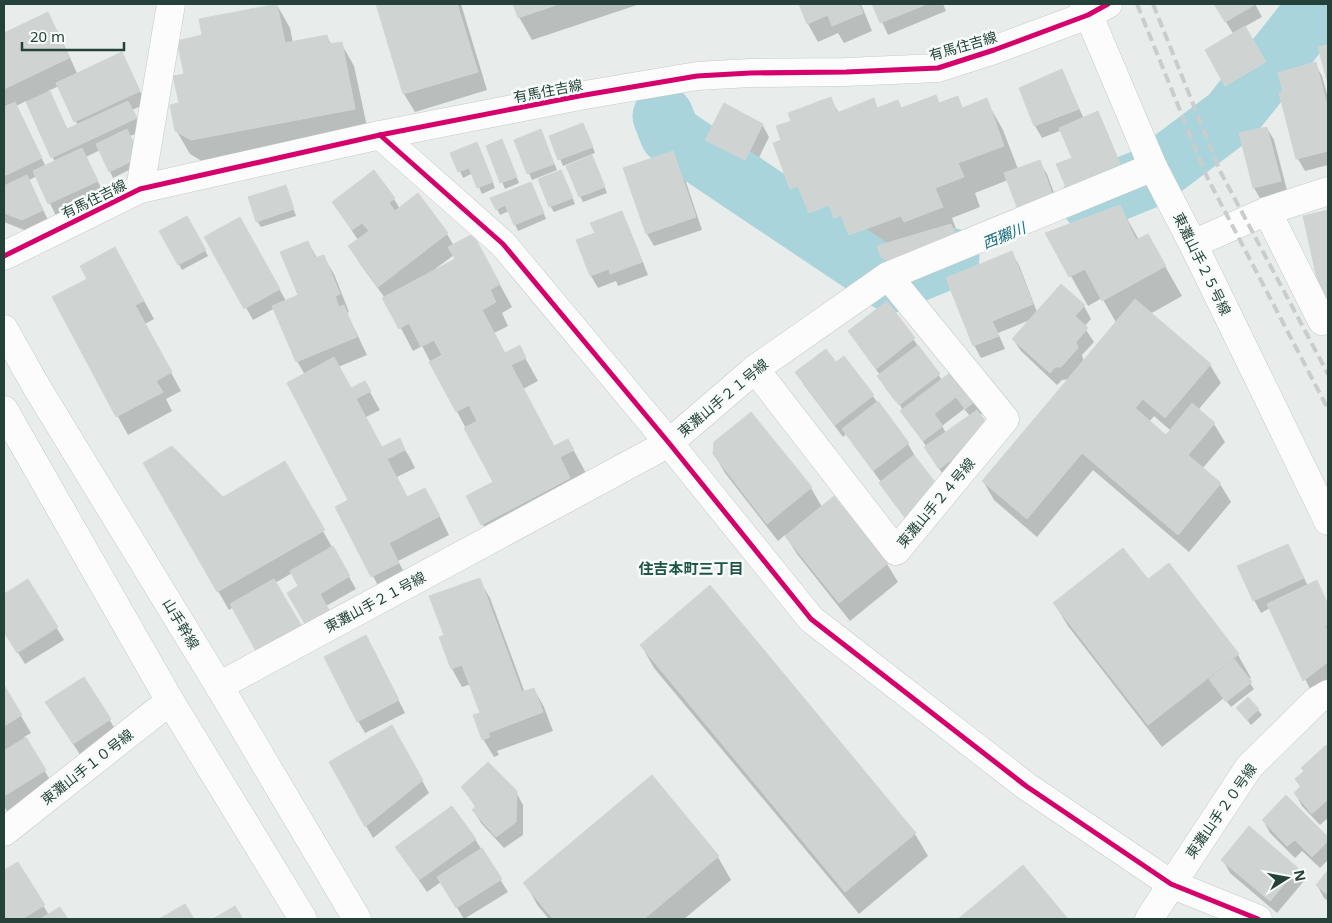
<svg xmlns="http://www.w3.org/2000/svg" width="1332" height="923" font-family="'Noto Sans','Noto Sans JP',sans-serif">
  <rect width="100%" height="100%" fill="#e8edeb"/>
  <g fill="#0003" fill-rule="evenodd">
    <path d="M378,4H461L487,90L415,112L404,94Z"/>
    <path d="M514,4H640L532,40L519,17Z"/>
    <path d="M800,4H861L872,31L844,43L838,33L818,42L808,24Z"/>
    <path d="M874,4H943L946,11L888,35Z"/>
    <path d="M1215,4H1255L1262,17L1244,27L1272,75L1234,97L1206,51L1234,35Z"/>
    <path d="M277,5L290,28L293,43L326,36L332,45L341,43L354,66L368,131L205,163L190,154L176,130L185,75L203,36Z"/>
    <path d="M48,14L58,32L78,75L122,54L146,104L132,110L143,131L130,136L143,163L113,178L100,150L86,157L104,194L56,216L37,176L29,180L49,222L29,232L4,222V35ZM59,86L78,126L68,130L48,91ZM26,101L55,162L46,167L16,106Z"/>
    <path d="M1315,64L1322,76L1328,98V165L1305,171L1298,159L1280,93Z"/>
    <path d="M1062,71L1084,119L1097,113L1104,125L1126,177L1074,199L1058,165L1074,158L1062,130L1042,138L1035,126L1021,89Z"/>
    <path d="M935,97L940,104L957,97L963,108L986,100L1003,130L1018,169L1039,161L1047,174L1060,209L1008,180L975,193L980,207L952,218L959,237L886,263L883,259L867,265L856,246L852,247L845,235L827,242L812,216L809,218L792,188L783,141L792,121L830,98L839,113L873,100L878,108L898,101L902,109Z"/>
    <path d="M762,124L769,137L752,172L714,153L707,140Z"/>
    <path d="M1267,128L1274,140L1288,194L1261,200L1254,188Z"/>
    <path d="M586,130L595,153L563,166L551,137Z"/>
    <path d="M543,137L557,170L532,180L515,141Z"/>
    <path d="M487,146L505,147L519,183L505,189Z"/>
    <path d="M480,150L495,188L482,194L473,173L463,178L452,153Z"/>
    <path d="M673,152L680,164L702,230L654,246L647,234L625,168Z"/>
    <path d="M595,163L607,193L583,202L580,196Z"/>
    <path d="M564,177L575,204L554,212L550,206Z"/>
    <path d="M285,186L296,216L261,227L257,221Z"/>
    <path d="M534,189L546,219L518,231L509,211L500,215L497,209Z"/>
    <path d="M418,195L447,234L454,246L486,259L512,307L502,313L508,326L494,333L505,354L519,347L538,381L523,389L554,447L568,440L586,473L495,547L468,497L495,483L422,346L413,351L385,298L360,264L350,246L358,240L333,202L394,199L400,209ZM454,255L456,260L436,270L435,269Z"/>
    <path d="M1120,206L1139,240L1165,266L1182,296L1150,314L1210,365L1221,383L1198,410L1214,424L1225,442L1202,469L1220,484L1231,502L1189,552L1093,470L1037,537L994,500L983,481L1070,379L1062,380L1057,385L1021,351L1013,339L1030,320L998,333L1005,349L981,358L974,345L1012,253L1019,265L1037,312L1061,286L1084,306L1091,319L1084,327L1094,342L1082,355L1084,362L1117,324L1102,298L1088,306L1047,234ZM1154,416L1171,431L1166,436L1149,422Z"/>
    <path d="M1328,211V310L1304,217Z"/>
    <path d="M621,213L628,225L648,275L618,286L616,281L598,288L591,276L596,234Z"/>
    <path d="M187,217L208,256L182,270L161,232Z"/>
    <path d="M240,218L286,301L299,296L308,242L317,258L323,256L334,274L349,312L347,313L367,355L338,367L351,390L365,383L380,410L366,417L382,449L399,440L410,458L415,468L397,477L408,498L435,507L449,535L398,561L409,581L383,595L337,508L350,501L305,375L297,361L275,308L253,320L206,237Z"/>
    <path d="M125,266L154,319L145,324L181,391L166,399L172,411L128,435L53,298Z"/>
    <path d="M887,302L942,380L955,370L984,412L980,415L947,480L933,460L926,448L927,447L909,423L897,399L895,400L896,402L886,389L879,376L880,375L857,343L849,331ZM964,409L970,416L946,433L942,426Z"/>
    <path d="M844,357L908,444L915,456L914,530L888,495L881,482L846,434L843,437L804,385L797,373L836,364Z"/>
    <path d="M714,454L811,488L822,507L834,498L887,564L898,582L850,621L797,554L785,535L778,541L725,473Z"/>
    <path d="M144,463L223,499L284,463L356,589L326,606L335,623L313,636L289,593L300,587L292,573L275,583L307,638L264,662L233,607L229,610Z"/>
    <path d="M1294,558L1308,586L1316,581L1328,604V680L1312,693L1270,608L1261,613L1254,600Z"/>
    <path d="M479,579L490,598L525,693L534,689L544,707L553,731L497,751L499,755L494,757L483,739L481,714L471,684L462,687L452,669L440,638L445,636Z"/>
    <path d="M28,581L64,640L25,664L4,630V596Z"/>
    <path d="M1148,581L1238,655L1251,678L1248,680L1254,689L1231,707L1224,698L1162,747L1068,626L1054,603Z"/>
    <path d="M641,645L915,834L928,856L859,914L654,668Z"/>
    <path d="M373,649L405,713L365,733L358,721Z"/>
    <path d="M84,679L117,732L81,756L54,715Z"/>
    <path d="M4,687L31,733L24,737L52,783L7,811L4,806Z"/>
    <path d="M1238,709L1258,710L1262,715L1251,725Z"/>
    <path d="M392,727L429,793L373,838L330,763Z"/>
    <path d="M1326,747L1328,750V818L1320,825L1302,806L1295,793L1301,788L1296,780Z"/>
    <path d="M651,777L718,857L731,880L684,919H549L538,906L525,883Z"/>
    <path d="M463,788L516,792L523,805V835L504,848L481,823L474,811L476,808Z"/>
    <path d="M1286,797L1328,839V860L1320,868L1302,851L1295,858L1270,833L1263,820Z"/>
    <path d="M475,839L508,892L464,919L441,882L427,892L396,847Z"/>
    <path d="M1223,860L1297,869L1304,881L1277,913L1230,873Z"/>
    <path d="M17,863L49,915L60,909L66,919H4V872Z"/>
    <path d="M1023,867L1067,919H960Z"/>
    <path d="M1328,872V901L1324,898L1317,885Z"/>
  </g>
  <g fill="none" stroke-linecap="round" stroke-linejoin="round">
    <g stroke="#a9d4db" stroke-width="61">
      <path d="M663,116L670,134L891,282L949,258"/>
      <path d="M1091,201L1150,177L1231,116L1315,10L1328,13"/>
    </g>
  </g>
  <g fill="#cfd4d2" stroke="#d1d6d4" fill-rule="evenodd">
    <path d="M277,4L285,43L327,35L329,44L342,42L355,109L191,140L175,131L170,105L179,103L173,76L184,74L177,41L202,35L199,19Z"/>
    <path d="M376,4H457L478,72L403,94Z"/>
    <path d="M513,4H559L518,18Z"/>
    <path d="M799,4H859L863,13L832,26L828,15L807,24Z"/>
    <path d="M872,4H927L880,23Z"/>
    <path d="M1214,4H1256L1225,22Z"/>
    <path d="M48,12L69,58L4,89V33Z"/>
    <path d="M1245,26L1266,62L1225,86L1205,50Z"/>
    <path d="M1328,45V84L1318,47Z"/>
    <path d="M122,52L140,91L74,122L56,83Z"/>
    <path d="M1316,62L1328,109V122H1326L1328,131V151L1296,159L1279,93L1283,91L1278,73Z"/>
    <path d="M1062,69L1079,109L1034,126L1019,88Z"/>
    <path d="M50,91L67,129L128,101L137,118L51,158L26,102Z"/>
    <path d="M936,95L939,103L958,96L962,108L987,98L1004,146L958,163L964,177L935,188L943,207L904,222L901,216L849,235L841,215L834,218L829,205L809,213L798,186L790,189L773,143L781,140L776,126L791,121L788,113L831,97L837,113L874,98L877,108L898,100L901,108ZM924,134L932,158L900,170L902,176L873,187L862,158Z"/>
    <path d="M15,102L42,158L4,176V107Z"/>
    <path d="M724,103L763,124L745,160L705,140Z"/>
    <path d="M1098,111L1120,164L1066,187L1056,164L1072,158L1059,128Z"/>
    <path d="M583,123L593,147L558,160L549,136Z"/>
    <path d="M1267,127L1281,181L1253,188L1239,133Z"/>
    <path d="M127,129L140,157L109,172L96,144Z"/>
    <path d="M541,129L554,164L527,174L514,140Z"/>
    <path d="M924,134L932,158L900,170L902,176L873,187L862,158Z"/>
    <path d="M502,139L517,177L500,183L486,146Z"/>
    <path d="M477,142L493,182L477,188L469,168L458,172L450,153Z"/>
    <path d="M82,148L98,181L48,204L33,171Z"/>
    <path d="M673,151L696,217L646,234L623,168Z"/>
    <path d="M592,155L605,187L579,197L566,166Z"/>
    <path d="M1040,160L1053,196L1018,210L1004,173Z"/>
    <path d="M374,170L395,198L389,203L395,211L418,193L448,233L378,287L348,246L369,231L362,223L352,230L332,202Z"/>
    <path d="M561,170L573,198L549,207L538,179Z"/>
    <path d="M27,175L43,210L22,220L4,213V186Z"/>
    <path d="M531,182L544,213L514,225L505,205L496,210L490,198Z"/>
    <path d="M286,185L294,209L256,222L248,197Z"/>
    <path d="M1120,205L1136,240L1148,234L1166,266L1102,301L1085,269L1069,277L1045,233Z"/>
    <path d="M1328,210V300L1322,302L1303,216Z"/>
    <path d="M622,211L642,262L610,274L609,269L590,276L576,240L595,233L590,223Z"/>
    <path d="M187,216L206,250L178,265L159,231Z"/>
    <path d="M240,217L280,289L244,309L204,237Z"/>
    <path d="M951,224L955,234L894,264L881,257L877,246Z"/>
    <path d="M473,234L500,284L490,290L496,302L482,310L505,353L520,345L526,358L511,365L554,446L568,439L574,450L560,457L570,478L481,525L466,496L493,482L464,428L477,421L469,405L456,412L429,362L442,355L434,340L421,347L409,323L399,329L382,298L455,259L448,247Z"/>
    <path d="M308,241L315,258L324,255L340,294L335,296L339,307L344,305L357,337L296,362L272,306L298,295L280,252Z"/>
    <path d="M115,247L144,301L135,305L172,372L156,381L163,392L116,417L52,297L87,279L80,266Z"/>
    <path d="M1012,251L1033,304L992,321L999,336L973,346L946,278Z"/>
    <path d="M1061,284L1085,305L1075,316L1088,328L1076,342L1078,348L1061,367H1055L1050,373L1012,339Z"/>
    <path d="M1135,299L1211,364L1165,418L1143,399L1135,408L1166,435L1192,403L1215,423L1188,455L1221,483L1178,535L1082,453L1027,519L982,481Z"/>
    <path d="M887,301L915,338L876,369L848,331Z"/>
    <path d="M918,345L940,374L899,405L877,376Z"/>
    <path d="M826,349L836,362L844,356L874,395L835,425L795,372Z"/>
    <path d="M334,357L351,388L365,381L371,391L356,399L382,447L400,438L405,450L387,459L407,497L425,488L440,516L389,543L399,563L371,577L335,507L348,500L287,383Z"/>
    <path d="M955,369L978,399L965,409L956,397L934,414L943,426L923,441L900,411Z"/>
    <path d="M878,401L909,443L873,471L842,429Z"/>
    <path d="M977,410L992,430L939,469L924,447Z"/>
    <path d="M751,412L812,487L767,524L713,454L714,442Z"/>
    <path d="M172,446L223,497L285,461L325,530L217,592L143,463Z"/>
    <path d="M914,455L942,491L906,519L879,483Z"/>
    <path d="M834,496L888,563L839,603L785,536Z"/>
    <path d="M1288,544L1304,578L1253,601L1237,566Z"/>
    <path d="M333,546L350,576L320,594L329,610L305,624L287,593L298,586L290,571Z"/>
    <path d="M1123,548L1148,579L1169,563L1239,654L1148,725L1053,603Z"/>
    <path d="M480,578L522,692L534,688L543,712L488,733L490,737L482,740L473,715L480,713L462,665L451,669L439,637L444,635L429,596Z"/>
    <path d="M28,579L58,627L17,653L4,632V594Z"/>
    <path d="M274,579L301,625L256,651L230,604Z"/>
    <path d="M1317,580L1328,605V624L1325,626L1328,632V662L1303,681L1267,604Z"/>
    <path d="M710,585L916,833L845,892L640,645Z"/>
    <path d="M366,635L399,700L357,722L324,657Z"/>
    <path d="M1234,659L1252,682L1226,702L1209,679Z"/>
    <path d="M84,677L111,719L73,744L45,702Z"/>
    <path d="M4,685L22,715L4,726Z"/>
    <path d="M1248,697L1259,709L1247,720L1236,708Z"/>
    <path d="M392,725L423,780L365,827L329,762Z"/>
    <path d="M26,737L46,770L4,796V751Z"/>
    <path d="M1326,745L1328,748V799L1312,814L1294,793L1301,786L1295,779L1304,771L1301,768Z"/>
    <path d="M488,762L517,791L516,822L496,837L472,810L476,806L461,787Z"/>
    <path d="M652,775L719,856L644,919H553L523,883Z"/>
    <path d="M1286,795L1328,837V841L1312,857L1295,840L1287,846L1262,820Z"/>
    <path d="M452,806L476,839L419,880L395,847Z"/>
    <path d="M1249,826L1298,868L1270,901L1221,860Z"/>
    <path d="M482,848L502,879L456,908L437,877Z"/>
    <path d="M18,862L45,905L22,919H4V870Z"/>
    <path d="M1023,865L1068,919H958Z"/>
    <path d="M1328,870V895L1316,885Z"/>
    <path d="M185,904L194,919H159Z"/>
    <path d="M235,906L243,919H213Z"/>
    <path d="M60,907L68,919H40Z"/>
  </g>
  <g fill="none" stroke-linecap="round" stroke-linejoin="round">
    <g stroke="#c5cac8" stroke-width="29">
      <g id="minor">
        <path d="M1088,15L1108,4"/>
        <path d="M380,135L503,244L669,443L811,619L1026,786L1171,884L1258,919"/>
        <path d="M140,189L171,4"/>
        <path d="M1267,211L1322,321L1328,320"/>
        <path d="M1193,244L1267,211L1328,191"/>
        <path d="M755,369L896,551L1005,419L888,276"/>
        <path d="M219,686L669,443L755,369L888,276L1153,167"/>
        <path d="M4,832L170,701"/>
        <path d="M1149,919L1249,767L1316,701L1328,694"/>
      </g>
    </g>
    <g stroke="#c5cac8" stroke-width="29">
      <g id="tertiary">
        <path d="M1084,4L1153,167L1193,244L1328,521"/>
        <path d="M4,256L140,189L380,135L579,96L697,76L750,73L846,72L938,68L994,50L1088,15"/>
        <path d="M4,329L36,386L219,686L357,919"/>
        <path d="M4,410L170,701L303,919"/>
      </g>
    </g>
    <use href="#minor" stroke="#fcfcfc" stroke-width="28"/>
    <use href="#tertiary" stroke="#fcfcfc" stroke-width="28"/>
    <g stroke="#c9cdcc" stroke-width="4" stroke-dasharray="10 5" stroke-linecap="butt">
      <path d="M1137,4L1207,177L1328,409"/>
      <path d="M1153,4L1220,171L1328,374"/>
    </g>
    <g stroke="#f7fbf9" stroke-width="8">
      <g id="cycleway">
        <path d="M380,135L503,244L669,443L811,619L1026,786L1171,884L1258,919"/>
        <path d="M4,256L140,189L380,135L579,96L697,76L750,73L846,72L938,68L994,50L1088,15L1108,4"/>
      </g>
    </g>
    <use href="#cycleway" stroke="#d6006c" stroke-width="5"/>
  </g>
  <g text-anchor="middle" stroke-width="5" stroke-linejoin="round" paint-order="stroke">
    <g font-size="14" fill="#24423a" stroke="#f7fbf9">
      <text transform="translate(963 46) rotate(-16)" y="5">有馬住吉線</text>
      <text transform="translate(548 91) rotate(-11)" y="5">有馬住吉線</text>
      <text transform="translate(94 199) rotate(-26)" y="5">有馬住吉線</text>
      <text transform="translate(1202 264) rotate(64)" y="5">東灘山手２５号線</text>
      <text transform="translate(723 398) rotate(-40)" y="5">東灘山手２１号線</text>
      <text transform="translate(936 503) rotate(-50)" y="5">東灘山手２４号線</text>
      <text transform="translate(375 602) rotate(-28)" y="5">東灘山手２１号線</text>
      <text transform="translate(181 624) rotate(59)" y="5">山手幹線</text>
      <text transform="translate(87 767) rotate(-38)" y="5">東灘山手１０号線</text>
      <text transform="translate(1221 811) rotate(-55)" y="5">東灘山手２０号線</text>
    </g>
    <g font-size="15" font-style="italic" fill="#1c6f80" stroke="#f7fbf9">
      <text transform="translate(1004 236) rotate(-22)" y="5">西獺川</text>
    </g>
    <g font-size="15" font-weight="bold" fill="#1f5548" stroke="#f7fbf9">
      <text x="691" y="574">住吉本町三丁目</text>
    </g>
  </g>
  <rect width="1332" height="923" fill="none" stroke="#24423a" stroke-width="10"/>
  <g transform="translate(1287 878) rotate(79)" stroke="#f7fbf9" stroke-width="4" paint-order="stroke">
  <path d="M0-4L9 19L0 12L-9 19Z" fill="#24423a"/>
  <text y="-8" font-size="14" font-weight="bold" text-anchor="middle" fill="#24423a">N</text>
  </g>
  <path d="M22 42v8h102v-8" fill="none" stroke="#24423a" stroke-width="2.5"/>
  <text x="30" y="42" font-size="15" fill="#24423a" stroke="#f7fbf9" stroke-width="4" paint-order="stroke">20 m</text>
</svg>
